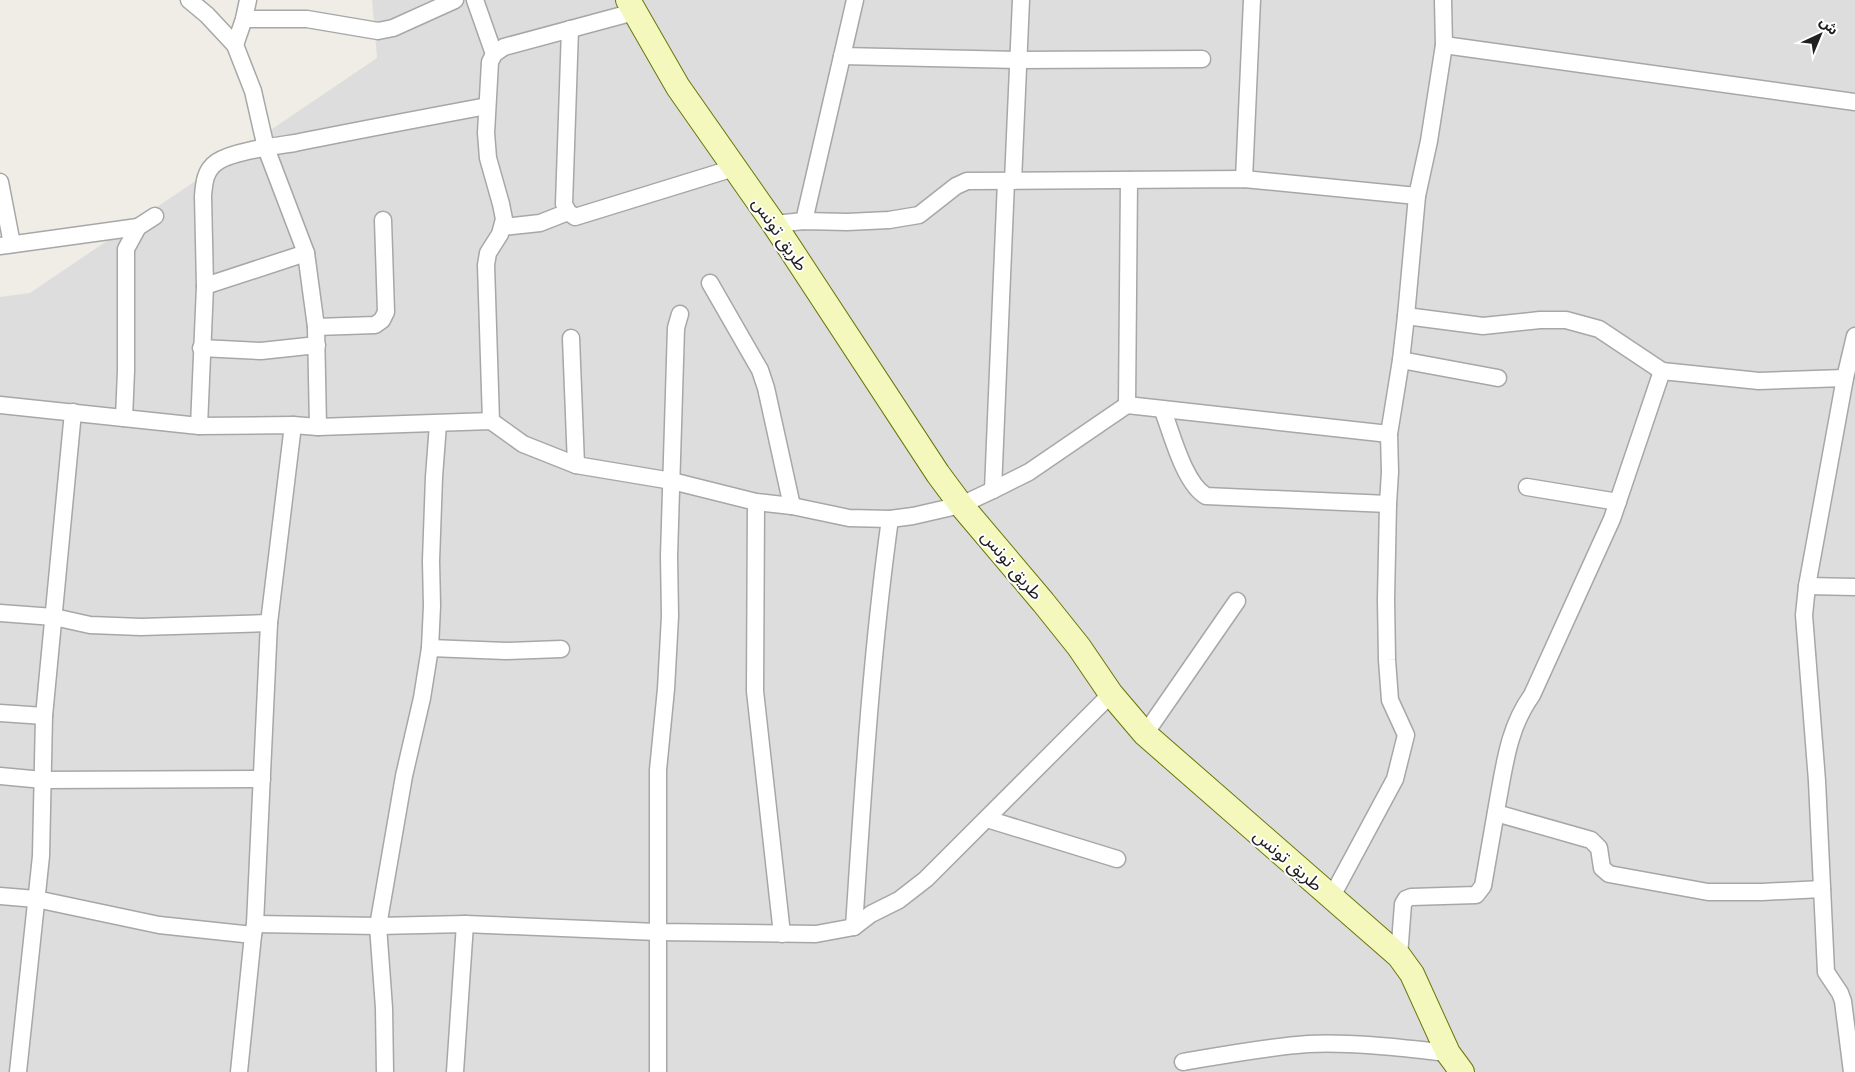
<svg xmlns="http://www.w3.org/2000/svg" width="1855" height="1072" font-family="'Exo 2','Noto Sans Arabic',sans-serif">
  <rect width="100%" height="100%" fill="#f0ede7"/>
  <path fill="#dedddd" d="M372,0H1855V1072H0V297L30,293L377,58Z"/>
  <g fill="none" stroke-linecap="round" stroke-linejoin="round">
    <g stroke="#a7a7a7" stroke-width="19">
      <g id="minor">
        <path d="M189,0L207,15L235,45L253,91L266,148L306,253L316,327L318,427"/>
        <path d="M475,0L494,54"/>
        <path d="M244,19H307L378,31L393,28L455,0"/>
        <path d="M570,29L564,204L568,212L575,217L734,168"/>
        <path d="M235,45L244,19L248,0"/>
        <path d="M1444,45L1855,102"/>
        <path d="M842,56L1018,60L1202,59"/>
        <path d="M1244,179L1252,0"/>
        <path d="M1013,181L1021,0"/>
        <path d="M0,182L12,244"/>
        <path d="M804,221L855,0"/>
        <path d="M774,224L804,221L847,222L889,220L919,215L956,186L967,181L1244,179L1417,196"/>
        <path d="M503,227L540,223L568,212"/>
        <path d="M0,246L138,227"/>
        <path d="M710,283L760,370L766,388L792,506"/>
        <path d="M205,286L306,253"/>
        <path d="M1406,316L1483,326L1540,320H1566L1599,329L1662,371"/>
        <path d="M316,327L375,325L382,320L386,312L383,220"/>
        <path d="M571,338L576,465"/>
        <path d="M201,348L261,351L317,345"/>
        <path d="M1401,360L1498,378"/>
        <path d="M0,405L199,426L293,425L318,427L491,421L523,444L576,465L672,481L756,502L792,506L849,518L890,519L913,516L961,505L993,490L1029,472L1127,405L1389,434"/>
        <path d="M1127,405L1129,180"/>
        <path d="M1163,411C1172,434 1184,483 1206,496L1388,504"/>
        <path d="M124,418L126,371V249L138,227L155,216"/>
        <path d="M491,421L486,265L488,253L500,234L504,219L501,204L488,158L486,133L490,62L494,54L504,47L634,12"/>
        <path d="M199,426L205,286L203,196C204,183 205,170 217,162C233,151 275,146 295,143C359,130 423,118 487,106"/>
        <path d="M1527,487L1618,502"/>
        <path d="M993,490L1006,181"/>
        <path d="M756,502L755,691L782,934"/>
        <path d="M1807,586L1855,587"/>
        <path d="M0,613L54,617L90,625L141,627L269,623"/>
        <path d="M430,648L506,651L561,649"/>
        <path d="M0,713L44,716"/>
        <path d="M1145,734L1237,601"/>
        <path d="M0,776L43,780L262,779"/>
        <path d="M1496,813L1591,840L1599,848L1602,868L1609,874L1708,892H1762L1822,889"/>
        <path d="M987,819L1117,859"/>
        <path d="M0,896L36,899L159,925L253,935"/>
        <path d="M1331,898L1395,779L1406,735L1390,700L1387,660L1386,599L1388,504L1390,472L1389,434L1401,360L1406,316L1417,196L1429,141L1444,45L1443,0"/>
        <path d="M255,924L378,926L465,924L657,932L816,934L854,927L871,914L899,900L926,879L1111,694"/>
        <path d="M854,927C863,791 871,655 890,519"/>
        <path d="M1399,956L1403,904L1406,899L1411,897L1476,895L1483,886C1488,857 1493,829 1498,800C1505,762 1509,727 1532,695L1612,519L1662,371L1759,381L1845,378"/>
        <path d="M1183,1062C1224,1055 1266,1047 1308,1044C1355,1042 1402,1048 1448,1053"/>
        <path d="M18,1072L41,856L44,716L73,412"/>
        <path d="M239,1072L253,935L255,924L269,623L293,425"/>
        <path d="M385,1072L384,1008L378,926L404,776L422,698L430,648L432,606L431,561L434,477L438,424"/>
        <path d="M455,1072L465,924"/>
        <path d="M658,1072V770L666,689L670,616L669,556L676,328L680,314"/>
        <path d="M1852,1072L1843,1001L1840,993L1826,972L1817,781L1804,615L1807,586L1845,378L1855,336"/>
      </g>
    </g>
    <g stroke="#687707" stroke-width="26">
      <path id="secondary" d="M628,0L678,87L774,224L938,474L961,505L1043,602L1079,647L1111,694L1145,734L1399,956L1412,974L1448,1053L1462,1072"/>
    </g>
    <use href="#minor" stroke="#fff" stroke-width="16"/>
    <use href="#secondary" stroke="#f4f8bd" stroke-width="24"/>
  </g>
  <g text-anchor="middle" stroke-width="4" stroke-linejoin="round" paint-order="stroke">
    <g font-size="18" fill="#202020" stroke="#fff">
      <text transform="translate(780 234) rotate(56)" y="6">طريق تونس</text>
      <text transform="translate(1012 565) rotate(50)" y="6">طريق تونس</text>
      <text transform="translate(1288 860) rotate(41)" y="6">طريق تونس</text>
    </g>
  </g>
  <g transform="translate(1820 35) rotate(44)" stroke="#ffffff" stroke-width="4" paint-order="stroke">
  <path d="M0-4L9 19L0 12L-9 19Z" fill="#202020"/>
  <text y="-8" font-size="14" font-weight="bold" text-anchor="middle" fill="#202020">ش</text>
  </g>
</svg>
